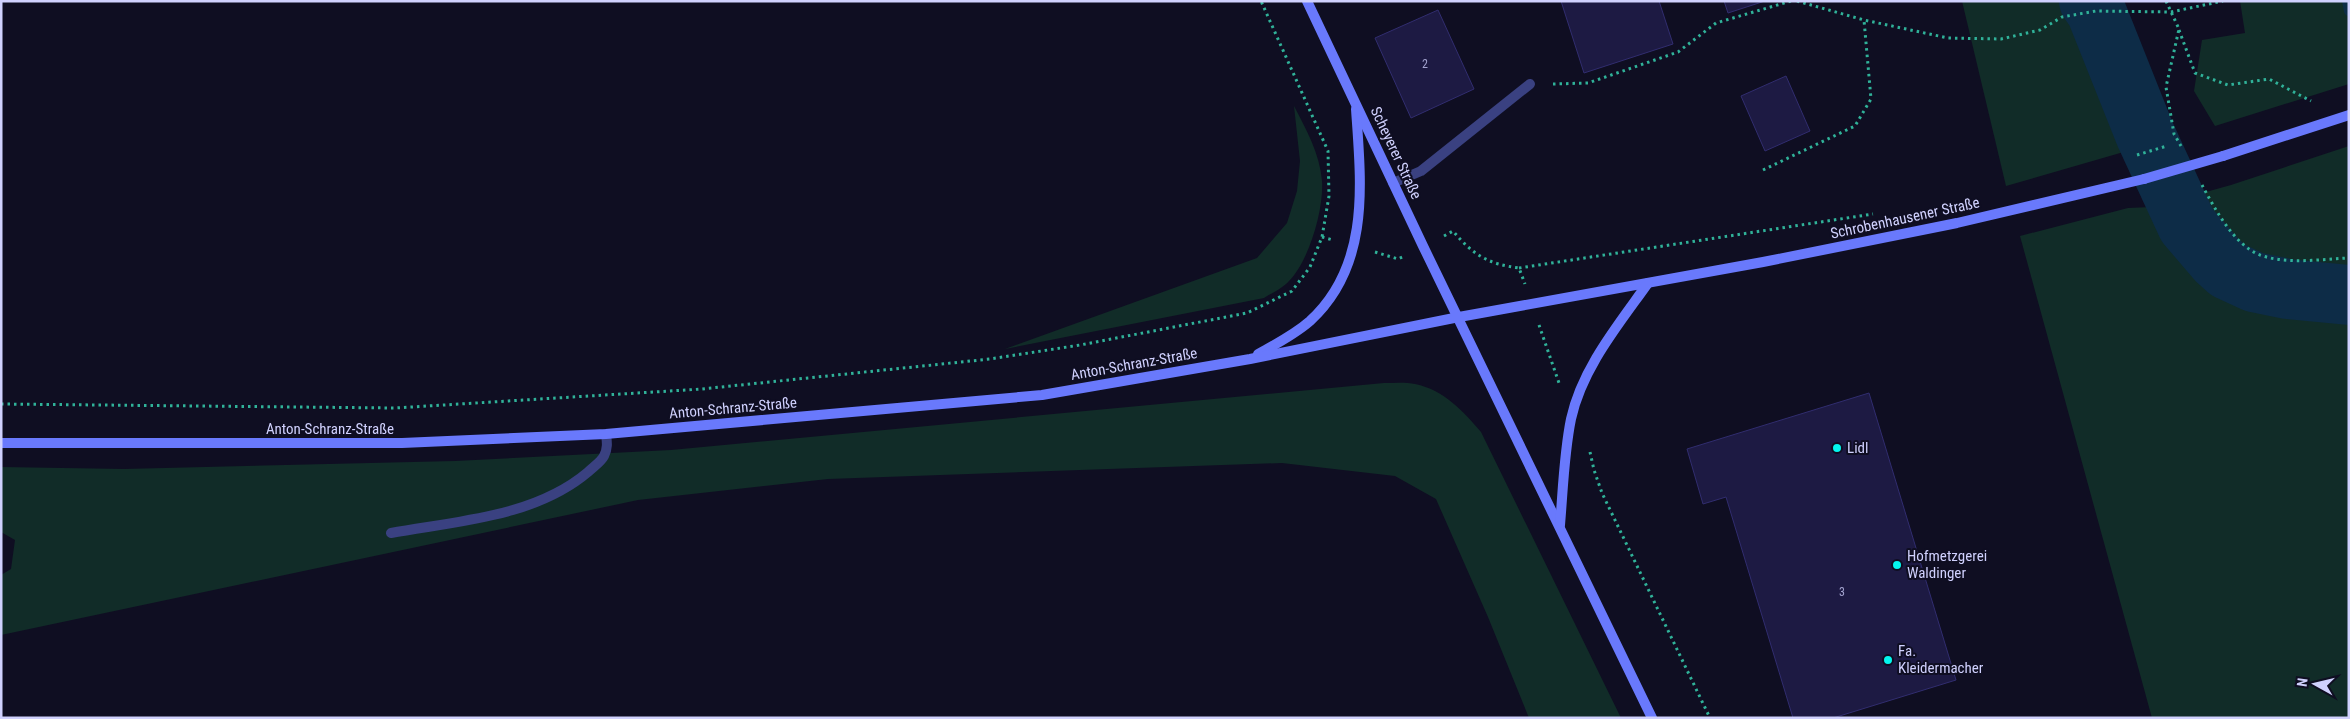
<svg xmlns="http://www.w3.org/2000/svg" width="2350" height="719" font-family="'Roboto Condensed',sans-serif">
  <rect width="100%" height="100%" fill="#0f0e22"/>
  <g fill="#112c28">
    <path d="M1962,1H2068L2134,149L2006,186Z"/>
    <path d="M2240,1H2349V84L2215,126L2194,91L2202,40L2245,33Z"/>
    <path d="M1294,106C1306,129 1320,154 1322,181C1324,209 1309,261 1289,281C1283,288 1272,293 1264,298L1005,349L1257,258L1287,223L1297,191L1300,161Z"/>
    <path d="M2349,146V718H2152L2020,236L2128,208L2152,207L2231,185Z"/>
    <path d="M1384,383C1394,383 1406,382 1415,384C1444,390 1463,411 1481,432L1621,718H1529L1488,617L1436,499L1395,476L1282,463L828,479L638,500L1,635V575L11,569L15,540L1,532V467L124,469L455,461L671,450Z"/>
  </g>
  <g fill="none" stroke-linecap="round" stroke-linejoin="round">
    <path stroke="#0d2c47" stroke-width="10" d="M2347,1L2349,11"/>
    <path stroke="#0d2c47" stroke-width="60" d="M2089,1L2096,11L2145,134L2187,225L2217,260L2228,270L2254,282L2288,289L2349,295"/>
  </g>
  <g fill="#1d1a43" stroke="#312d6f">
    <path d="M1561,1H1659L1673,44L1584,73Z"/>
    <path d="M1724,1H1765L1728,13Z"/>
    <path d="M1438,10L1474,89L1411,118L1375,38Z"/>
    <path d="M1786,76L1810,131L1765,151L1741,96Z"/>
    <path d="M1869,393L1956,680L1833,718H1793L1726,497L1703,504L1687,449Z"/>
  </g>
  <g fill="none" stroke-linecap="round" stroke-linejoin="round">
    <g stroke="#30b299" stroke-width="3" stroke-dasharray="2.5 4" stroke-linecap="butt">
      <path d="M1797,1L1864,20L1948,38L2001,39L2040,30L2062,17L2096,11L2171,12L2223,1"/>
      <path d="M2166,1L2179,29L2166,87L2174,134L2181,146"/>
      <path d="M2179,30L2195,73L2228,85L2269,79L2311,101"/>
      <path d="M1553,84L1588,83L1678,52L1716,23L1791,1"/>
      <path d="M1763,170L1855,126L1871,99L1864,20"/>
      <path d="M2202,185C2215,209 2234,245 2260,255C2288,265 2320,259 2349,258"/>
      <path d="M1444,236L1453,231C1473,255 1488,264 1519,268L1525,284"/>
      <path d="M1322,237L1333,240"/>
      <path d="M1375,252L1398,259L1405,256"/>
      <path d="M1519,268L1873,214"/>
      <path d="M1539,325L1559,383"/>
      <path d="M1,404L395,408L702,389L990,359L1080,345L1247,313L1292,291L1310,267L1322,237L1329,196L1328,151L1261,1"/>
      <path d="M1590,452L1594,470L1602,493L1710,718"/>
    </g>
    <g stroke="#3a4181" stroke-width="10">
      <path d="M1393,183L1421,171L1530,84"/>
      <path d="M391,533C457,521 535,517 588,472C593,467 601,462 604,456C608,448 607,442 606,434"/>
    </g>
    <g stroke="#6979fc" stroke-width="10">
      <path d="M1307,1L1423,246L1652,718"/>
      <path d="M2223,156L2349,115"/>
      <path d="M1258,354C1276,344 1294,335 1310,321C1371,265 1361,183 1356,109"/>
      <path d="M1,443H402L606,434L1042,395L1250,359L1459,317L1763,262L1957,223L2144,179"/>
      <path d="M1560,525C1563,490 1564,453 1571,419C1582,368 1619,324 1648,283"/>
    </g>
    <path stroke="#30b299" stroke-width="3" stroke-dasharray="2.5 4" stroke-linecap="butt" d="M2137,155L2167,146"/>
    <path stroke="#6979fc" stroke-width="10" d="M2144,179L2223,156"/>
  </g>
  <g fill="#04f6ee" stroke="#0f0e22" stroke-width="2">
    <circle cx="1837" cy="448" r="5"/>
    <circle cx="1897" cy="565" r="5"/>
    <circle cx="1888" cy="660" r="5"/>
  </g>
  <g text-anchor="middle" stroke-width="4" stroke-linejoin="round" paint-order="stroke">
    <g font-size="12" fill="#a3a3cf">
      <text x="1425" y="68">2</text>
      <text x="1842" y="596">3</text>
    </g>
    <g font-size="15" fill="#d0d1fe" stroke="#0f0e22">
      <text transform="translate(1396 153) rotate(65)" y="5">Scheyerer Straße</text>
      <text transform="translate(1905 218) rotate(-12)" y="5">Schrobenhausener Straße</text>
      <text transform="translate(1134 364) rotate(-10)" y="5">Anton-Schranz-Straße</text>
      <text transform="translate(733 408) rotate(-5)" y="5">Anton-Schranz-Straße</text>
      <text x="330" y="434">Anton-Schranz-Straße</text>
    </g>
    <g font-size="15" fill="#d0d1fe" stroke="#0f0e22" text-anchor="start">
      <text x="1847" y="453">Lidl</text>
      <text x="1907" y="561">Hofmetzgerei<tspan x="1907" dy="17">Waldinger</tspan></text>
      <text x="1898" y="656">Fa.<tspan x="1898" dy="17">Kleidermacher</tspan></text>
    </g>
  </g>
  <rect width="2350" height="719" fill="none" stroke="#d0d1fe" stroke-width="5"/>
  <g transform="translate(2315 684) rotate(278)" stroke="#0f0e22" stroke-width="4" paint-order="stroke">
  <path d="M0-4L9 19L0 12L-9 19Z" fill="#d0d1fe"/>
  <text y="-8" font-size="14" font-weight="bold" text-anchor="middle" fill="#d0d1fe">N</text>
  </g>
</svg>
